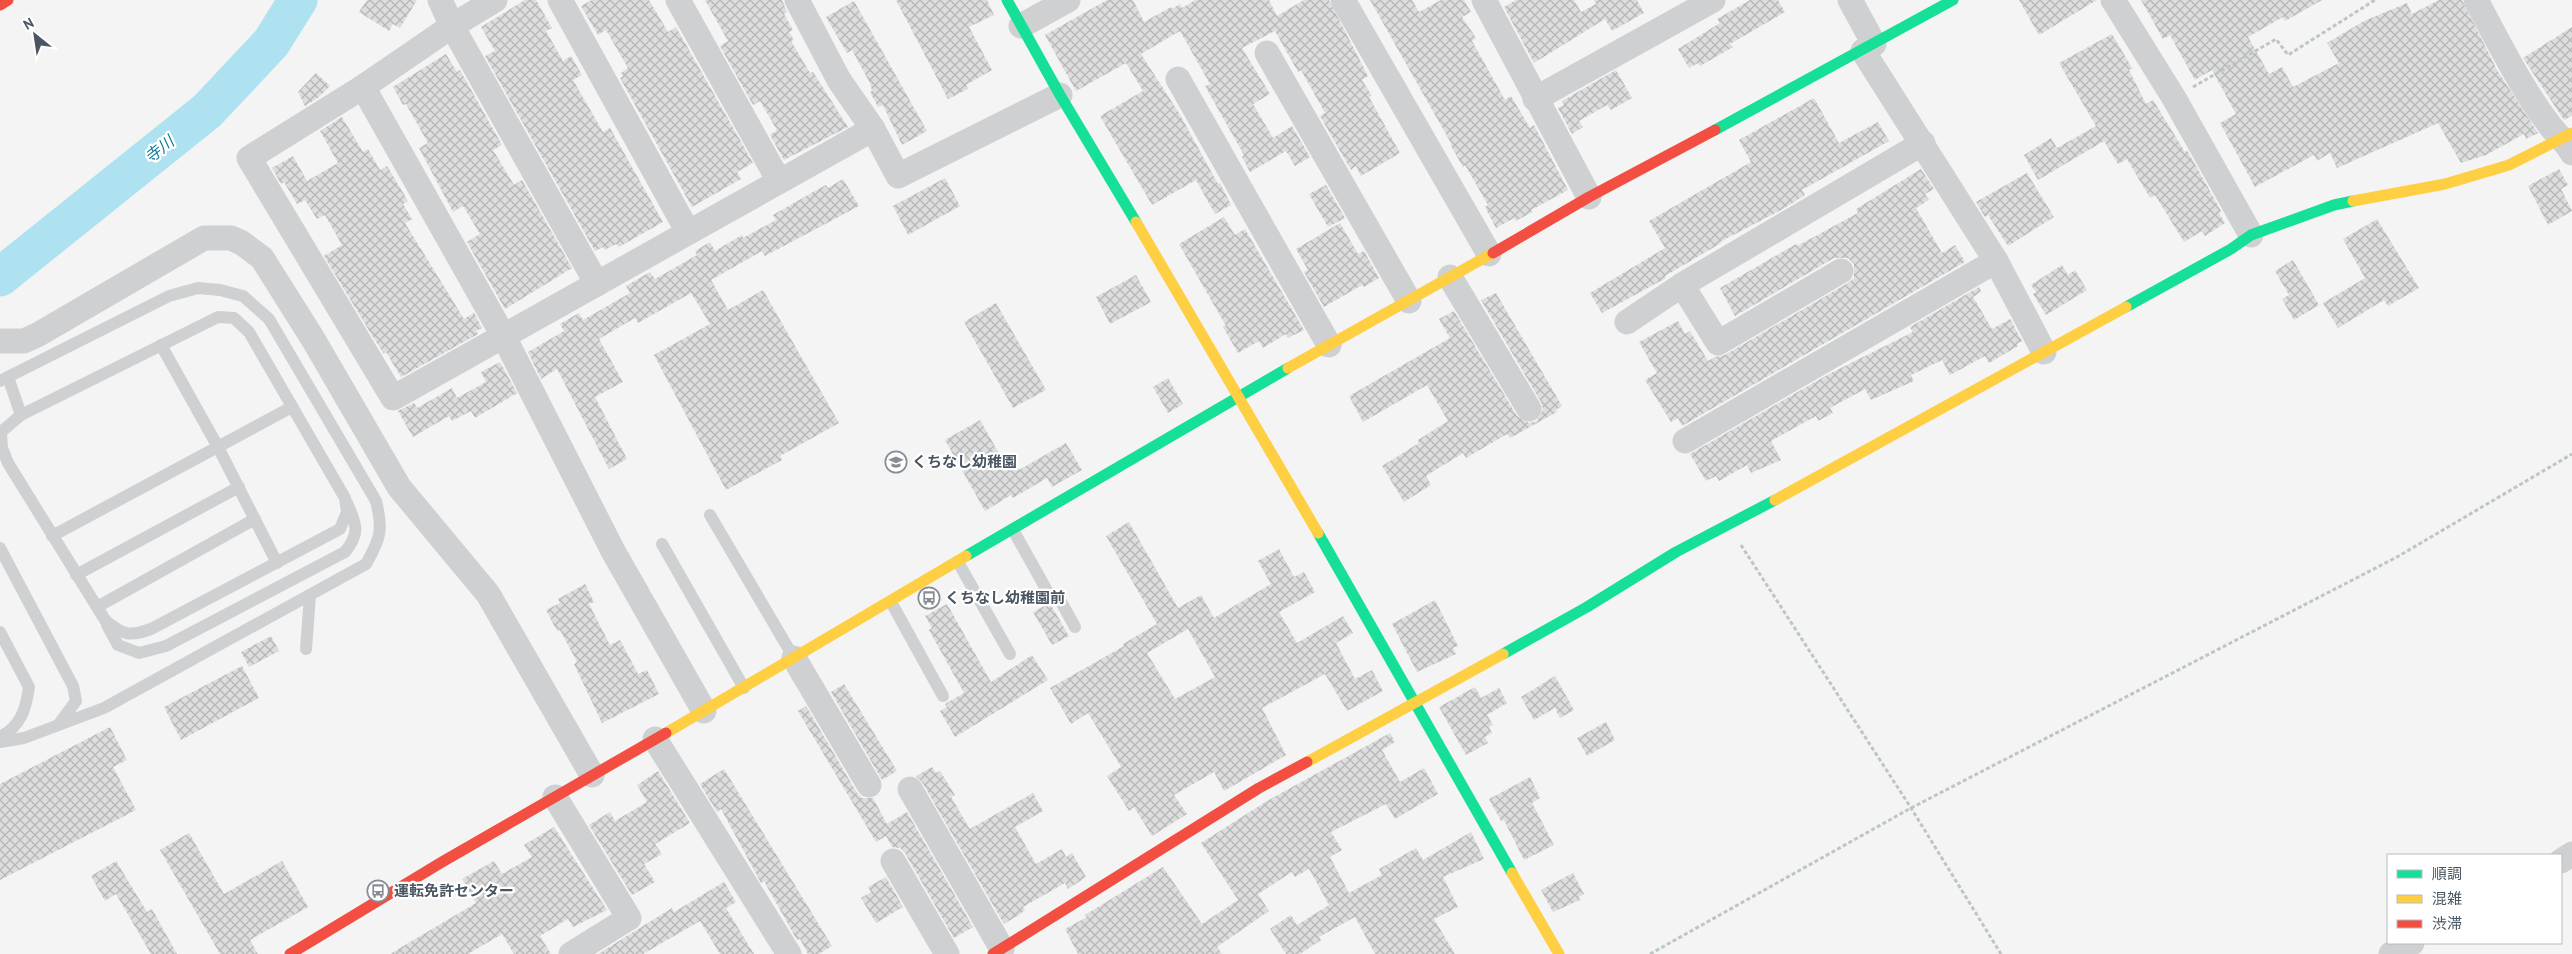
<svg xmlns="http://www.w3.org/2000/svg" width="2572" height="954" font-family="'PT Sans','Noto Sans JP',sans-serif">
  <defs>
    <pattern id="building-cross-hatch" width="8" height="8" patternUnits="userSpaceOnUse" patternTransform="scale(1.25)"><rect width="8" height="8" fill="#ddddde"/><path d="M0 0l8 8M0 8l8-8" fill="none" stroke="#b5b6b7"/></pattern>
  </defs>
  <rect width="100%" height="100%" fill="#f4f4f4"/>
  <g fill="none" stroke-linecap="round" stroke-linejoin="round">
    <path stroke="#aee2f0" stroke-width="39" d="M0,277L207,111L271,43L298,0"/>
  </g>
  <g fill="url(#building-cross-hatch)" fill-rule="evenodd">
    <path d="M367,0H417L400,28L393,24L389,31L359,12Z"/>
    <path d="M525,0H536L552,28L546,31L563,61L571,56L582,75L573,80L603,132L610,128L663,222L619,247L616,244L605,250L603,247L595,251L485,56L495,51L481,27Z"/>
    <path d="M592,0H649L668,32L676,27L753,163L737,172L741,179L692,207L620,78L623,76L621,73L628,68L606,30L598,35L581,6Z"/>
    <path d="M705,0H782L787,12L784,14L793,30L789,32L794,40L791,41L810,73L813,72L848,127L784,160L770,135L777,130L760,101L753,105L720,46L728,41Z"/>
    <path d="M896,0H987L994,15L969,27L992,70L966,85L968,89L948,99Z"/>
    <path d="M1107,0H1133L1144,22L1171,7L1172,9L1180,4L1182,8L1195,0H1269L1277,16L1304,0H1329L1368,76L1362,80L1372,96L1369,97L1400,153L1361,176L1356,166L1351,170L1320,116L1325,113L1301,70L1298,72L1275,31L1242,48L1270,94L1253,104L1273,138L1292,126L1310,157L1295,166L1286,151L1250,172L1242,157L1244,155L1205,86L1210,84L1180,31L1141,54L1179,113L1218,184L1220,183L1231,205L1215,214L1196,180L1152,205L1100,116L1143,91L1126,63L1076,91L1045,35Z"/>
    <path d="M1370,0H1412L1419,12L1441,0H1464L1471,12L1462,17L1476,38L1472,41L1505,100L1511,96L1530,128L1534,125L1568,190L1531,210L1532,212L1516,221L1514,218L1496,228L1485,207L1488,205L1465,165L1463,167L1451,146L1452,145Z"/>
    <path d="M1516,0H1574L1581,12L1596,4L1594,0H1637L1644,13L1612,31L1605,19L1534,63L1504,7Z"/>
    <path d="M1750,0H1778L1785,12L1730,44L1733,47L1700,66L1698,63L1689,68L1678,49L1720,23L1717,19Z"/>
    <path d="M2019,0H2097L2039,35Z"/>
    <path d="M2141,0H2322L2285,21L2283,17L2248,37L2269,74L2282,67L2293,87L2339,63L2327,43L2364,21L2407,3L2412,14L2439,0H2462L2497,70L2538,133L2526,139L2524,134L2486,155L2461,163L2438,123L2337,168L2330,153L2317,161L2314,155L2255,187L2220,123L2236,114L2212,70L2195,80L2170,35L2163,39Z"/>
    <path d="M854,1L927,131L902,145L883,105L878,107L870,92L872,91L870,83L852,50L847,53L826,17Z"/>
    <path d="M2572,27V116L2564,120L2523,58Z"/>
    <path d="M2112,34L2132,68L2129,70L2146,104L2153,100L2185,152L2187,150L2221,211L2219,213L2225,223L2205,236L2202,231L2184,242L2155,195L2150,198L2127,159L2118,164L2104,141L2038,180L2024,155L2051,138L2057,148L2096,126L2059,63Z"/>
    <path d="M446,54L457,72L460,70L502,145L493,150L514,185L522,180L572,268L505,309L467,242L480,234L463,206L453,212L419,148L428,143L406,104L403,105L393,87Z"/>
    <path d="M1616,70L1632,98L1611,110L1607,105L1579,121L1583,127L1572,134L1558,108L1564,105L1562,101Z"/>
    <path d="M316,73L330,86L319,97L305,106L298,92Z"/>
    <path d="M1814,98L1839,143L1878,122L1889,141L1802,190L1805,195L1783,209L1720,242L1721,243L1665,276L1666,278L1602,313L1590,293L1665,248L1649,221L1751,162L1739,140Z"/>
    <path d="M342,117L363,152L368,149L380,170L387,166L408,201L403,204L412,219L405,223L464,319L474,313L482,328L476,331L478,334L401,377L386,352L384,354L373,337L324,256L342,245L325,215L317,219L305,200L297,204L284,182L281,184L272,168L293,156L307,181L338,163L320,131Z"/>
    <path d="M1921,169L1934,189L1925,194L1929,200L1916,208L1942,253L1955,245L1965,262L1682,426L1678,418L1671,422L1645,380L1657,373L1639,342L1678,321L1685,334L1690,331L1708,361L1715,357L1725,355L1848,283L1854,278V264L1848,258H1834L1735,316L1720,288L1796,244L1797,246L1858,213L1856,209Z"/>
    <path d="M2559,169L2568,185L2561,189L2572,211L2548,225L2528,186Z"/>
    <path d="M2027,173L2054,217L2008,246L1988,215L1985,217L1976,202Z"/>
    <path d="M945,178L960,206L908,235L893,206Z"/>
    <path d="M843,179L859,206L765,256L762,251L711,280L728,310L763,290L839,423L780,456L782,460L726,490L654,355L710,324L691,293L638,323L635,318L599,339L623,382L595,397L627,459L609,469L557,369L541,379L528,352L564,331L560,324L579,313L583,320L630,293L626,286L650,272L655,279L697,255L695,251L710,242L715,251L742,235L743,238L776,220L773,215L813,192L826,185L828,188Z"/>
    <path d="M1326,185L1345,218L1328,227L1309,194Z"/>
    <path d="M1224,217L1235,235L1245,229L1304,330L1288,338L1286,334L1263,348L1259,341L1238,353L1223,327L1226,326L1179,244Z"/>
    <path d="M2377,219L2419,288L2388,306L2384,300L2338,328L2323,303L2365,278L2343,239Z"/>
    <path d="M1340,223L1358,254L1364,251L1379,278L1364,287L1362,285L1324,307L1304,272L1308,270L1296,249Z"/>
    <path d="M2293,260L2319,305L2294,320L2282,299L2289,295L2275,271Z"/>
    <path d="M2062,265L2068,275L2075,270L2087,290L2046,315L2033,294L2036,292L2031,285Z"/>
    <path d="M1136,275L1151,302L1110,324L1096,297Z"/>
    <path d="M1979,287L1981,292L1973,297L1992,329L2010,319L2022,341L2017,344L2018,346L1989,363L1985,356L1950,375L1942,360L1911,375L1914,381L1871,400L1865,389L1830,408L1833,413L1818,421L1816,416L1771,441L1781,460L1751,473L1747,465L1719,481L1716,476L1706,481L1690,454L1829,374L1913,332L1910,327Z"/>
    <path d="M1496,293L1562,406L1556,410L1557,412L1510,438L1507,434L1466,458L1463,453L1426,476L1431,485L1404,502L1382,466L1419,443L1418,440L1448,421L1427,385L1363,422L1349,396L1450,338L1439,319L1454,311L1517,416L1529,423L1537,421L1543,409L1541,402L1481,300Z"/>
    <path d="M996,303L1046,390L1013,408L964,322Z"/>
    <path d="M500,362L517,393L475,418L471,411L452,421L449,416L413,437L398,411L414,403L417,408L452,388L457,398L486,382L481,372Z"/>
    <path d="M1168,378L1183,404L1168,413L1153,387Z"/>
    <path d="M980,420L1008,469L1016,464L1019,470L1066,443L1082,470L1052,487L1047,478L1013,498L1011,495L985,511L945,440Z"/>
    <path d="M1129,522L1178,608L1201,595L1214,618L1271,584L1258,561L1279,549L1294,577L1304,572L1315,592L1279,612L1297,643L1343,616L1353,633L1336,643L1355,679L1372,670L1383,691L1347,711L1325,674L1262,708L1286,755L1224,791L1214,772L1174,795L1187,814L1152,836L1134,807L1129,811L1107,776L1121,767L1088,713L1071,724L1050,688L1124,646L1123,644L1157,624L1106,536ZM1188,629L1215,677L1175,699L1147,653Z"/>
    <path d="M585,584L594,602L589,604L610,645L620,640L638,674L647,670L659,694L602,723L574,664L577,662L560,630L557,631L546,610L560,603L558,599Z"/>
    <path d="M1435,600L1458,646L1453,648L1456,654L1417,672L1392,624Z"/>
    <path d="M947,604L991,682L1032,655L1048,680L955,737L940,711L947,707L945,704L964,693L929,630L932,628L925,616Z"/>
    <path d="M1048,604L1051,605L1069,636L1052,645L1033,612Z"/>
    <path d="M271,636L279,651L249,667L241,652Z"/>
    <path d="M242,666L259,698L181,740L164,707Z"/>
    <path d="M1555,676L1574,710L1560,718L1555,708L1534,720L1521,697Z"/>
    <path d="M844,684L897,771L882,780L831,692Z"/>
    <path d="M1475,687L1481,698L1499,688L1507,703L1487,715L1493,725L1489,727L1492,733L1485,737L1488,743L1466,755L1439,707Z"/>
    <path d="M806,706L857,793L862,798H873L887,824L907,812L973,927L954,938L905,853L900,848L892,847L886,836L876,842L798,711Z"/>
    <path d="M1606,722L1615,740L1587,756L1577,738Z"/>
    <path d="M110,727L127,760L113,767L136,810L0,880V784Z"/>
    <path d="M1390,733L1395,742L1382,750L1400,782L1424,768L1438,794L1395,819L1386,804L1331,832L1342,850L1330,857L1349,893L1382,875L1379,869L1416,848L1423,860L1471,832L1484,859L1443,877L1458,907L1434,919L1455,954H1375L1355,917L1319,937L1321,940L1300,954H1286L1270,929L1291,915L1297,925L1329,905L1309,869L1295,877L1292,872L1258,894L1269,911L1217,947L1222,954H1078L1065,929L1087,917L1085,915L1163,867L1202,924L1238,900L1201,843L1267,801Z"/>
    <path d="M932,767L936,773L940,771L955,795L951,797L970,829L1033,793L1043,811L1015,827L1036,864L1062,849L1066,857L1072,853L1086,877L1068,889L1065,883L1023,907L1025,910L1019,915L1004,924L922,782L916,776Z"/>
    <path d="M724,769L832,946L819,954H808L800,939L797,940L764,881L761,883L753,868L721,809L717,812L700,784Z"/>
    <path d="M658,771L690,823L655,844L662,854L644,864L655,882L632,895L589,825L610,812L615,821L647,802L637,785Z"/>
    <path d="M1530,777L1540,798L1532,803L1554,845L1524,860L1504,820L1501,821L1489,799Z"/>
    <path d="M554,827L607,910L573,927L568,919L540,936L551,954H514L502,934L468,954H390L476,903L462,879L494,861L502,874L532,857L524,845Z"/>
    <path d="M189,833L224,894L282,861L308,907L250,940L258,954H220L160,850Z"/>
    <path d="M116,861L147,912L152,909L177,954H151L116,894L105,901L91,876Z"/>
    <path d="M1573,873L1584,894L1579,897L1580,900L1553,912L1541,890Z"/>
    <path d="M886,877L903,907L876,923L861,898L871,892L868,887Z"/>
    <path d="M724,882L736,902L726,908L754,954H720L700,921L643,954H598L672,908L674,912Z"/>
  </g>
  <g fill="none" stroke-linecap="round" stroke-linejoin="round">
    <g stroke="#bcc7c4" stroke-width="3" stroke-dasharray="4 2.5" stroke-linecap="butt">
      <path d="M2193,87L2276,39L2288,55L2375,0"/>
      <path d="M1741,545L1911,808L2001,954"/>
      <path d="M1650,954L1911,808L2397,557L2572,454"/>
    </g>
    <g stroke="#ced0d2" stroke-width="12">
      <path d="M218,317L234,318L249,332L345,498L347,512L340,529L151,629C129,637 123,635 105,620L8,463L2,448L1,432L21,415Z"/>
      <path d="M161,345L218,447L277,563"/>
      <path d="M8,377L21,415"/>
      <path d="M0,381L169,296L198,288L220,290L243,296L269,319L376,501C383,529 381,538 366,564L104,708L24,738L0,742"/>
      <path d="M710,515L794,658"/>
      <path d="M1013,530L1050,596L1060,600L1075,627"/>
      <path d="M52,536L292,407"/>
      <path d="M662,544L744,688"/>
      <path d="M0,548L73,686L76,701L59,724"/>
      <path d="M958,562L1010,654"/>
      <path d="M76,575L239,487"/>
      <path d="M891,602L943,696"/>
      <path d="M97,607L255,519"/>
      <path d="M107,625L118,645L139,653L166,646L345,552C361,532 356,524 347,503"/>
      <path d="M0,632L29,687C26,709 21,726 0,737"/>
      <path d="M306,649L310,595"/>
    </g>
    <g stroke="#ced0d2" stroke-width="25">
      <path d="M440,0L452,26L597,284"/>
      <path d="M495,0L452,26L363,87L249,158L393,398L873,129"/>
      <path d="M560,0L688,232"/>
      <path d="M678,0L779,181"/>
      <path d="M797,0L839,80L873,129L898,176L1060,95"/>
      <path d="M1343,0L1489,254"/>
      <path d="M1484,0L1589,197"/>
      <path d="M1850,0L1874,44"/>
      <path d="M2113,0L2174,98L2251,235"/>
      <path d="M2476,0C2498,41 2520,86 2548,123C2556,134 2565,141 2572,153"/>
      <path d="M1021,26L1068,0"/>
      <path d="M1863,51L1996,261L2044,352"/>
      <path d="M1267,53L1409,301"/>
      <path d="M1178,79L1329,345"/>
      <path d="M363,87L504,337L613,551L704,711"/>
      <path d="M1535,99L1713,0"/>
      <path d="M1450,277L1529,409"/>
      <path d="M1682,285L1718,343L1841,271"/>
      <path d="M1627,322L1682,285L1923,143"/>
      <path d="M0,341H24L39,334L204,238H231L242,243L262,258L313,339L399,487L488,594L592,775"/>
      <path d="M1685,441L1996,261"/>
      <path d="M794,658L869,785"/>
      <path d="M655,739L789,954"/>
      <path d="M910,789L1002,949"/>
      <path d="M555,797L629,918L571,954"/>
      <path d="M893,861L947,954"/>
      <path d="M2561,861L2572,854"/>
      <path d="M2391,954L2412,943"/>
    </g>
    <g stroke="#16e098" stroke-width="11">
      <path d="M1007,0L1060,95L1136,222"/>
      <path d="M1715,130L1953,0"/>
      <path d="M2126,307L2231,249L2251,235L2334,205L2353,201"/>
      <path d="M1318,533L1512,873"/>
      <path d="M966,556L1288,368"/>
      <path d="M1503,654L1587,607L1676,552L1775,500"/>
    </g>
    <g stroke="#ffcf43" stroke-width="11">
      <path d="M2353,201L2445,184L2509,165L2572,133"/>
      <path d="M1136,222L1318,533"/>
      <path d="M1288,368L1493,253"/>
      <path d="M1775,500L2126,307"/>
      <path d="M666,733L966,556"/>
      <path d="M1307,762L1503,654"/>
      <path d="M1512,873L1559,954"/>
    </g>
    <g stroke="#f24e42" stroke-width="11">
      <path d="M0,5L8,0"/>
      <path d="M1493,253L1589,197L1715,130"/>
      <path d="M290,954L442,862L666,733"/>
      <path d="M993,954L1259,788L1307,762"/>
    </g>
  </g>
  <defs>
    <g id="school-ring" transform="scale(1.125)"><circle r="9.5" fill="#fff" stroke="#868d94" stroke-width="1.5"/><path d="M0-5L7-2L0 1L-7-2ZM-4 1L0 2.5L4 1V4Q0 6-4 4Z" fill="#868d94"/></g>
    <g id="bus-ring" transform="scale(1.125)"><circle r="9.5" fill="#fff" stroke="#868d94" stroke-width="1.5"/><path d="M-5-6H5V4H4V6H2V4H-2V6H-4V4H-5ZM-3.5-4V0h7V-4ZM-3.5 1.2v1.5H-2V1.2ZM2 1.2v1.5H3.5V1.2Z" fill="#868d94"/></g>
  </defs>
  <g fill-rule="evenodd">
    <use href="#school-ring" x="896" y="462"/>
    <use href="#bus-ring" x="929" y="598"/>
    <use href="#bus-ring" x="378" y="891"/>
  </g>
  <g text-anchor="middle" stroke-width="4.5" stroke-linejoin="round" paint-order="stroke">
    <g font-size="15" font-weight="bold" fill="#4a5661" stroke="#fff" text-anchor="start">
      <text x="912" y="467">くちなし幼稚園</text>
      <text x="945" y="603">くちなし幼稚園前</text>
      <text x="394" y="896">運転免許センター</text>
    </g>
    <g font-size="16" font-style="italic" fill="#0c7c9b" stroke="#fff">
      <text transform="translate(159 149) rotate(-39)" y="6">寺川</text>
    </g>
  </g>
  <rect x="2387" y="854" width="175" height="90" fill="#ffffff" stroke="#b7bbc0"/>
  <rect x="2397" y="870" width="25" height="8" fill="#16e098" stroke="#b7bbc0"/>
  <text x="2432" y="879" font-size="15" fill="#4a5661">順調</text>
  <rect x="2397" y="895" width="25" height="8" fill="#ffcf43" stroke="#b7bbc0"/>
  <text x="2432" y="904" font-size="15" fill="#4a5661">混雑</text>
  <rect x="2397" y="920" width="25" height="8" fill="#f24e42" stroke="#b7bbc0"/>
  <text x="2432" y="929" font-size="15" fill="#4a5661">渋滞</text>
  <g transform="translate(35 35) rotate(330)" stroke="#ffffff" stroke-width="4" paint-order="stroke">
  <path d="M0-4L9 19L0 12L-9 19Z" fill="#4a5661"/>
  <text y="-8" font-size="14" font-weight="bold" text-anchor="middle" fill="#4a5661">N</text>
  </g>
</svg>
